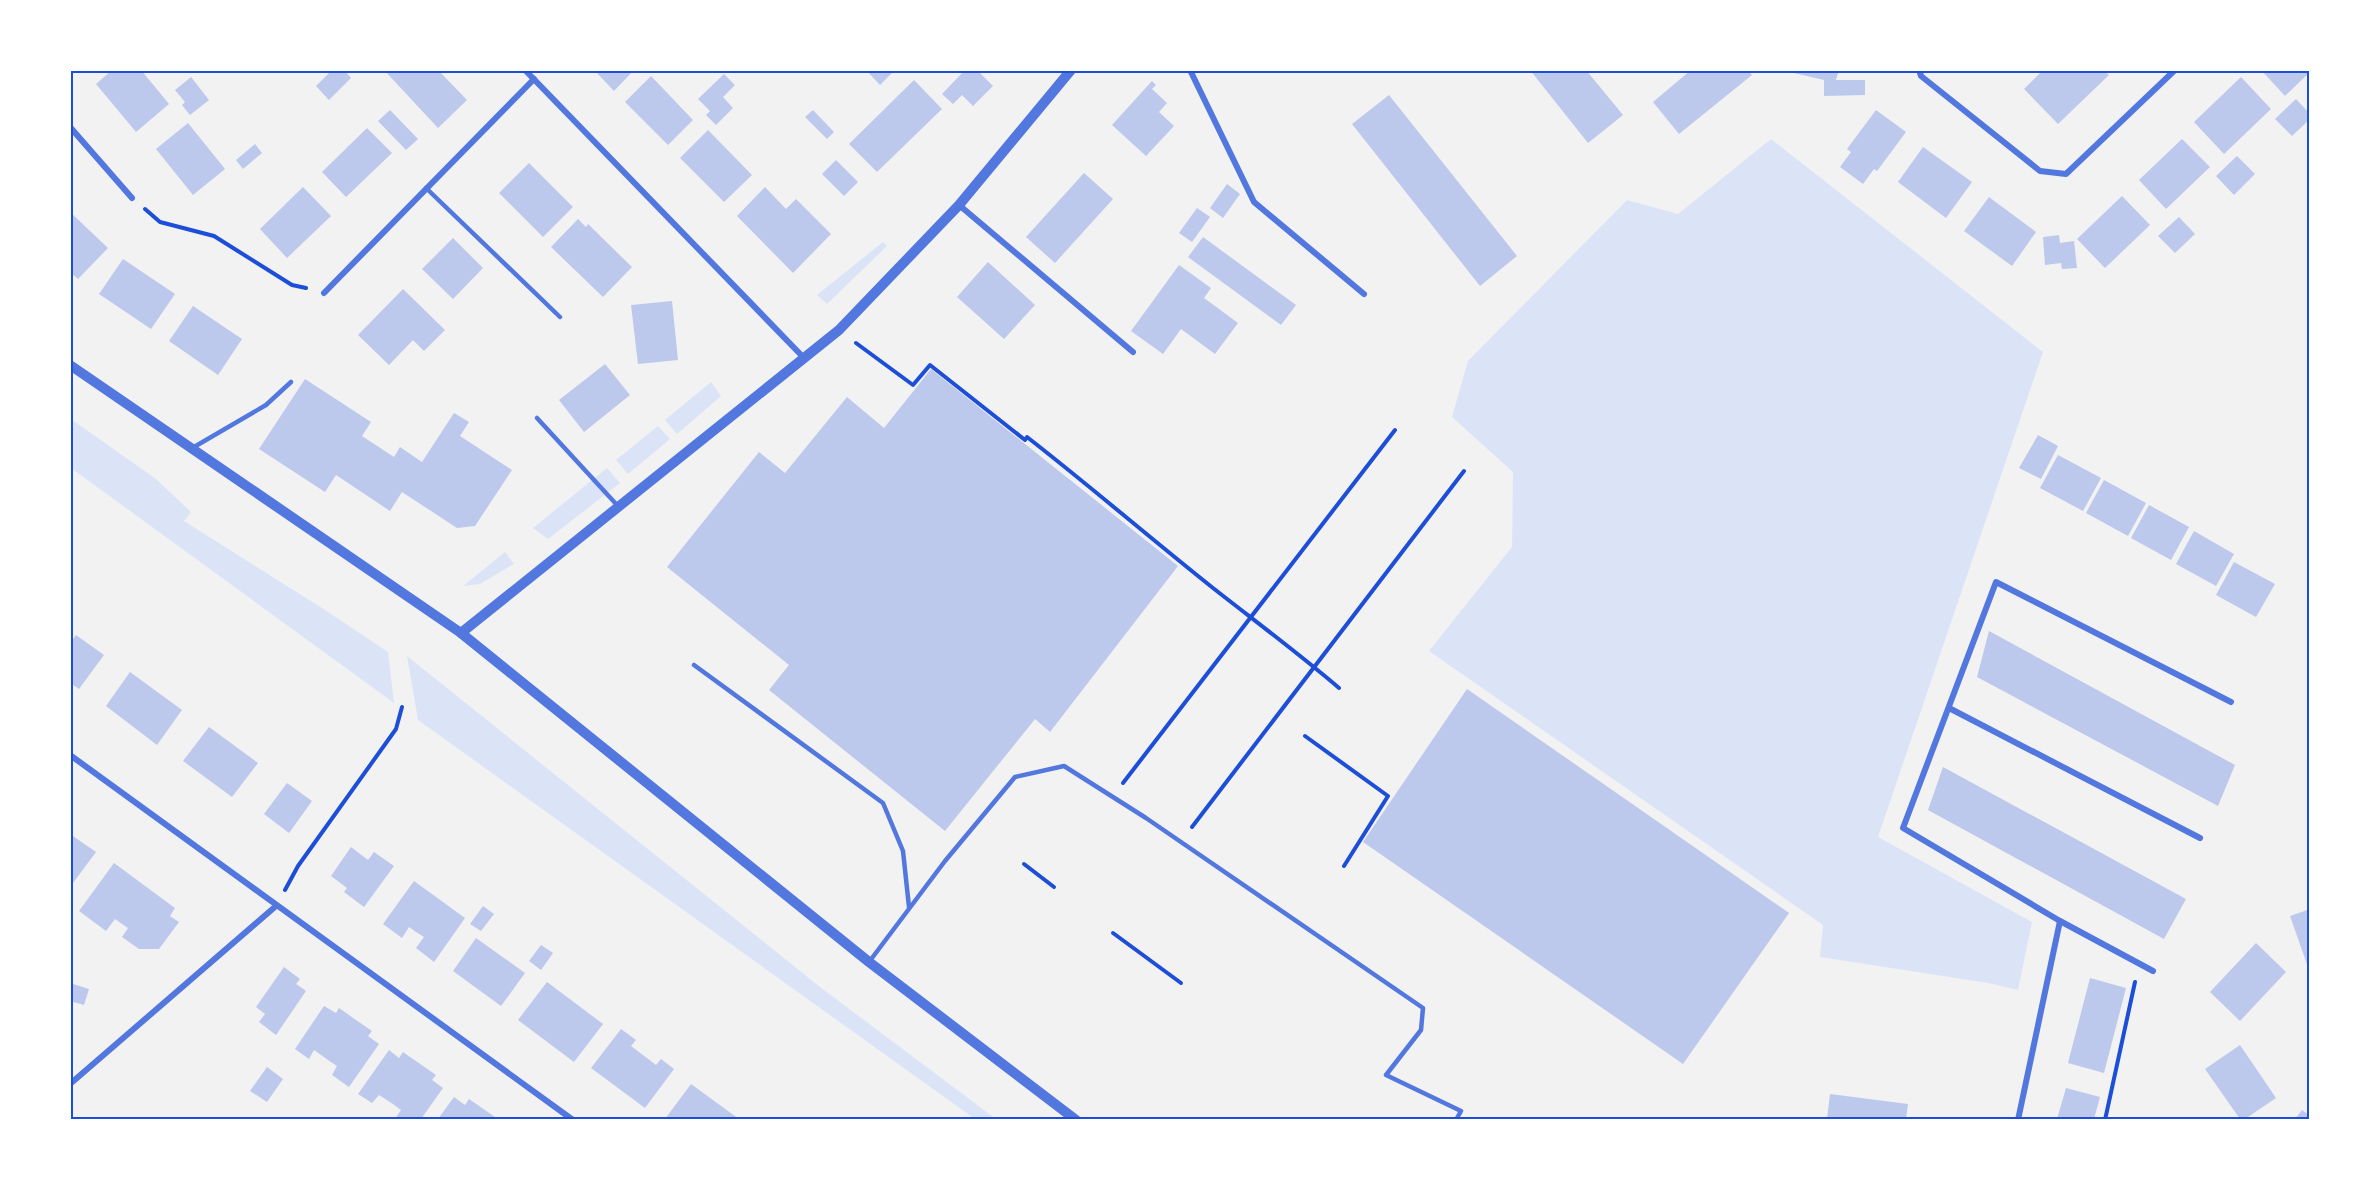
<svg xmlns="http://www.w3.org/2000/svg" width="2380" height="1190" font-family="'Archivo Narrow',sans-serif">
  <rect width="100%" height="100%" fill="#f2f2f2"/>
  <g fill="#dbe4f7">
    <path d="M1771,139L2043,352L1878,837L2032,922L2018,990L1988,983L1820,957L1823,925L1429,651L1512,547L1513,472L1452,417L1468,361L1627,200L1678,214Z"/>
    <path d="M883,242L887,246L827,304L817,295Z"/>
    <path d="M711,382L721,396L677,434L665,420Z"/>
    <path d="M71,419L156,479L191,512L184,521L322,608L388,652L394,703L71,468Z"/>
    <path d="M658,426L670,439L628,474L616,460Z"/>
    <path d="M607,468L620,483L548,539L533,528Z"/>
    <path d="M505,552L514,564L480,584L463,586Z"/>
    <path d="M407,656L820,987L996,1119H975L418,720Z"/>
  </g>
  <g fill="#bdc9ec">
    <path d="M112,70H141L169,104L136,132L96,84Z"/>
    <path d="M332,70H344L351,78L329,100L316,86Z"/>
    <path d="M384,70H438L467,100L438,128Z"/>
    <path d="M594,70H634L614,91Z"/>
    <path d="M866,70H895L880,85Z"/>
    <path d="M965,70H977L993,86L973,106L962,95L953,104L942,94Z"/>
    <path d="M1530,70H1586L1623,115L1588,143Z"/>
    <path d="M1691,70H1748L1752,75L1679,134L1653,102Z"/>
    <path d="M1795,70H1839L1836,80H1865V95L1824,96V80L1794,73Z"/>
    <path d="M2043,70H2104L2109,75L2058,124L2024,89Z"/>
    <path d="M2261,70L2310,71V72L2285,96Z"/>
    <path d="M724,74L735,85L723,97L733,108L716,125L706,115L710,111L698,99Z"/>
    <path d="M651,76L693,120L668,145L625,102Z"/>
    <path d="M191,77L209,100L190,115L182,105L185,102L175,90Z"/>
    <path d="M2241,77L2271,109L2224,154L2194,122Z"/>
    <path d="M914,80L942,109L877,172L849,144Z"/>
    <path d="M1152,81L1156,85L1152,89L1167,103L1159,112L1174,126L1146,156L1112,125Z"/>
    <path d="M1389,95L1517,256L1480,286L1352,124Z"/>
    <path d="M2296,99L2310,114V119L2292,136L2275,119Z"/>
    <path d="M390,110L418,139L406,150L378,121Z"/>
    <path d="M813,110L834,132L827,139L805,117Z"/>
    <path d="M1876,110L1906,132L1877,171L1874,169L1863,184L1840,167L1851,152L1847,149Z"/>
    <path d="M188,123L225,169L193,195L156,149Z"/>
    <path d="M367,128L392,153L346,197L322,172Z"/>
    <path d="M708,130L752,175L724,202L680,158Z"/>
    <path d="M2182,139L2210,167L2166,209L2139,180Z"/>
    <path d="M255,144L262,153L243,169L236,160Z"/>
    <path d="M1923,147L1972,182L1946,218L1898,182Z"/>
    <path d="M2237,156L2255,174L2234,195L2216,176Z"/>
    <path d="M836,160L858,182L844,196L822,174Z"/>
    <path d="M529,163L573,207L543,237L499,193Z"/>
    <path d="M1084,173L1113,199L1055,263L1026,237Z"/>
    <path d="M1227,184L1240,194L1223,218L1210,208Z"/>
    <path d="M303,187L331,216L287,258L260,229Z"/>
    <path d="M765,187L786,209L796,199L831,234L793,273L737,216Z"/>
    <path d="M2122,196L2150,225L2105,268L2077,239Z"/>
    <path d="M1989,197L2036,232L2012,266L1964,231Z"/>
    <path d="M1197,208L1210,217L1192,242L1179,233Z"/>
    <path d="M70,212L108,248L78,279L70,272Z"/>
    <path d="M2179,217L2195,234L2175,253L2158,236Z"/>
    <path d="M578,219L586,227L588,224L632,267L603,297L551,247Z"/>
    <path d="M2059,235L2060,243L2074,241L2077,268L2062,269L2061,263L2045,265L2043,237Z"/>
    <path d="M1203,237L1296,305L1281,325L1188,257Z"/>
    <path d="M453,238L483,268L453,299L422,269Z"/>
    <path d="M123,259L175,294L151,329L99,294Z"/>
    <path d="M988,262L1035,305L1004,339L957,297Z"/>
    <path d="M1179,265L1211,288L1204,298L1238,323L1215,354L1181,329L1163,354L1131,331Z"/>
    <path d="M403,289L445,330L424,351L413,340L389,365L358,335Z"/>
    <path d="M672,301L678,360L638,364L631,305Z"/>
    <path d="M193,306L242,339L218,375L169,341Z"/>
    <path d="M605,364L630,395L584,432L559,400Z"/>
    <path d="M931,369L1178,566L1050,732L1035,719L945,831L769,690L789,665L667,567L759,452L785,473L847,397L884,428Z"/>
    <path d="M305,379L371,422L362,436L394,457L400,447L422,462L454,413L469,422L460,436L512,470L475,526L457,528L402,492L390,511L336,475L325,492L259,449Z"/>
    <path d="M2038,435L2058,446L2041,479L2019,468Z"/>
    <path d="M2058,455L2101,478L2083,511L2040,488Z"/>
    <path d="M2104,480L2146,503L2128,536L2086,513Z"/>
    <path d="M2149,505L2189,527L2171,560L2131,538Z"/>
    <path d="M2194,531L2234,554L2216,586L2176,564Z"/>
    <path d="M2234,562L2275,584L2256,617L2216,595Z"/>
    <path d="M1989,631L2235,765L2218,806L1977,677Z"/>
    <path d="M76,635L104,655L79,689L70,683V643Z"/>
    <path d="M130,672L182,710L157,745L106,706Z"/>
    <path d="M1467,689L1789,913L1683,1064L1363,842Z"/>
    <path d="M209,727L258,763L232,797L183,761Z"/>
    <path d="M1943,767L2186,899L2164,939L1928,810Z"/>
    <path d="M287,783L312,801L289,833L264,814Z"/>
    <path d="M70,834L96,852L70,887Z"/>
    <path d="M351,847L368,860L374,852L394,866L364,907L344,892L347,888L331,876Z"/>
    <path d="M114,863L175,908L170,916L179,922L159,949H139L122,937L128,928L115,919L106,931L79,911Z"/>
    <path d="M414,881L465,918L434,962L416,948L424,937L416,932L409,927L402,938L383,924Z"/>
    <path d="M483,906L494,914L481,931L470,924Z"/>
    <path d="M2310,909V970H2309L2290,916Z"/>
    <path d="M476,938L525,973L501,1006L453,971Z"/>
    <path d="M2256,943L2286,972L2240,1021L2210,992Z"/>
    <path d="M541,945L553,953L541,970L529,961Z"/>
    <path d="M284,967L300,979L296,984L306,991L276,1035L259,1022L265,1014L256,1007Z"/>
    <path d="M2090,978L2126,988L2104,1073L2068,1063Z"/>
    <path d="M547,982L603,1024L574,1062L518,1020Z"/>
    <path d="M70,983L89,989L84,1005L70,1001Z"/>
    <path d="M324,1006L336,1013L339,1008L356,1020L372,1031L368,1036L379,1044L349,1087L332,1075L337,1066L328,1060L314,1050L309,1059L295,1049Z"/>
    <path d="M621,1029L636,1040L631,1046L656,1065L661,1059L674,1069L645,1108L591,1068Z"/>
    <path d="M2240,1045L2276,1098L2245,1119H2240L2205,1069Z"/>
    <path d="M389,1050L399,1058L403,1052L436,1075L432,1080L443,1088L421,1119H395L401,1110L393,1104L379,1095L372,1103L358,1094Z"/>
    <path d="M267,1067L283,1079L267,1102L250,1091Z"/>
    <path d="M691,1084L717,1103L739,1119H665Z"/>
    <path d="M2066,1088L2100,1097L2094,1119H2057Z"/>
    <path d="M1830,1094L1908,1104L1906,1119H1827Z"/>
    <path d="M454,1097L465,1105L469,1099L498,1119H438Z"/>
    <path d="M2302,1110L2310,1116V1119H2295Z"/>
  </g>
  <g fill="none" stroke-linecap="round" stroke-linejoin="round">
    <g stroke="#1d4ed8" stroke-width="4">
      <path d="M145,209L160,222L214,236L292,285L306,288"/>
      <path d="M856,343L913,385L930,365L1025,440L1027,437C1090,486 1150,538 1213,588C1255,621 1298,653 1339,688"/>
      <path d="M1305,736L1388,796L1344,866"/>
      <path d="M1123,783L1395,430"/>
      <path d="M1192,827L1464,471"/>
      <path d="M1024,864L1054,887"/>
      <path d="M285,890L298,866L396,729L402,707"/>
      <path d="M1113,933L1181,983"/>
      <path d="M2105,1120L2135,982"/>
    </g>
    <g stroke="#5277de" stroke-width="4.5">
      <path d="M426,188L560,317"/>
      <path d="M537,418L617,505"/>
      <path d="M194,447L266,405L291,382"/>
      <path d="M694,665L883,803L903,851L909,907"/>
      <path d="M869,962L945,861L1015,777L1064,766L1146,818L1423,1008L1421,1030L1386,1075L1461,1111L1456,1120"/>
    </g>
    <g stroke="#5277de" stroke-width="6">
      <path d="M525,70L805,359"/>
      <path d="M1190,70L1254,202L1364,294"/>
      <path d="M1919,70L1921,76L2040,171L2066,174L2175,70"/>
      <path d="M70,127L132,198"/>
      <path d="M959,205L1133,352"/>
      <path d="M324,293L534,79"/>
      <path d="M1949,708L2200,838"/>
      <path d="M70,755L573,1120"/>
      <path d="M2153,971L2060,921L1903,828L1996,582L2231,702"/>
      <path d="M70,1084L276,906"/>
      <path d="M2018,1120L2060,921"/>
    </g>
    <g stroke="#5277de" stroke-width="10">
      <path d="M70,365L461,633L869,962L1076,1120"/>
      <path d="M461,633L839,330L959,205L1071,70"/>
    </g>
  </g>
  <rect width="2380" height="1190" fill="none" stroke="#ffffff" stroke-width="144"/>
  <rect x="72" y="72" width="2236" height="1046" fill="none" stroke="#1d4ed8" stroke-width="2"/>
</svg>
